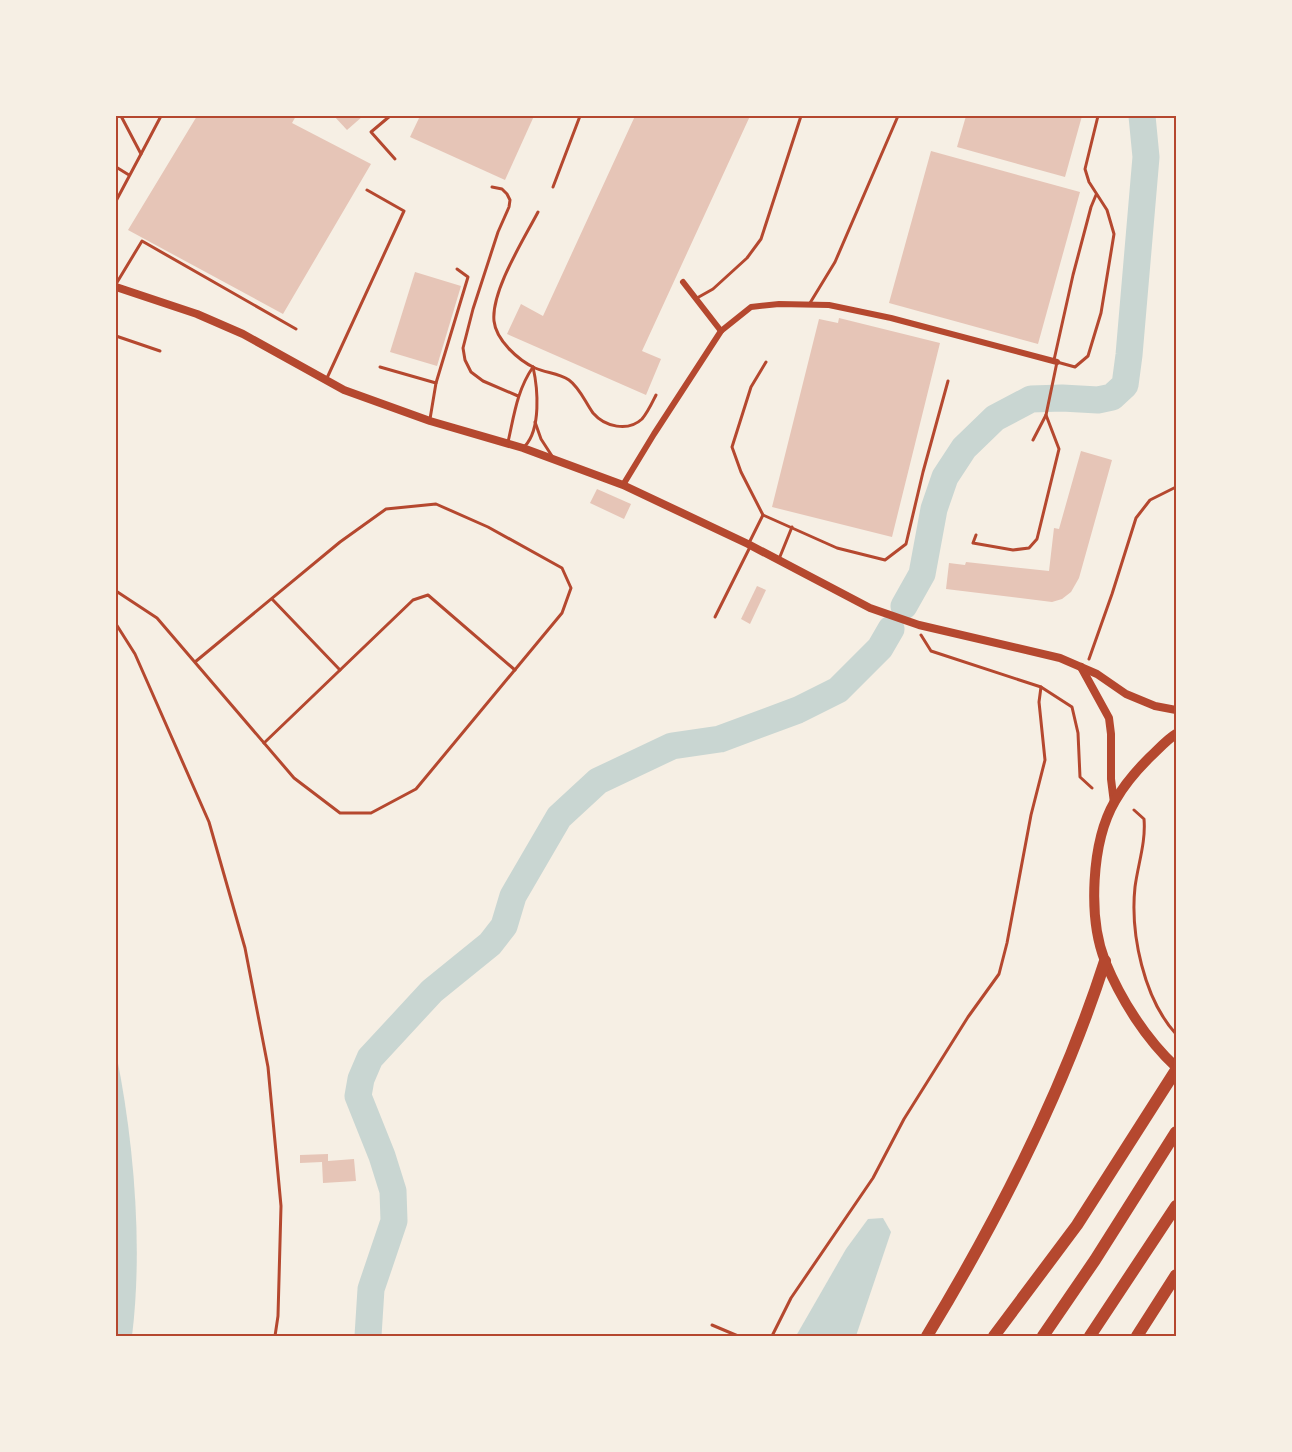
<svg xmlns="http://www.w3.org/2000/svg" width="1292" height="1452" font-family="'Archivo Narrow',sans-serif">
  <rect width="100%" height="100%" fill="#f6efe4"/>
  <g fill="#c9d6d2">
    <path d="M116,1053C134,1141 143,1248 132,1336H116Z"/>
    <path d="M883,1218L891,1232L856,1336H796L846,1249L868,1219Z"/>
  </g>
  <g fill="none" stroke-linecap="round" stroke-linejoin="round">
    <g stroke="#c9d6d2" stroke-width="27">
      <path d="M904,606L922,574L934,509L945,477L964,448L995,418L1031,399L1062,398L1098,400L1112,397L1125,385L1129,355L1146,157L1142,116"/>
      <path d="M368,1336L371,1289L394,1221L393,1191L382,1156L358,1096L361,1079L370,1058L432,991L490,944L504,926L513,896L559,817L598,781L672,746L720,739L798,710L838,690L880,648L891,629"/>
    </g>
  </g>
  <g fill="#e6c5b7">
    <path d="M197,116H296L292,123L371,164L283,314L128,230Z"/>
    <path d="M334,116H363L347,130Z"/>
    <path d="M420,116H534L505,180L410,137Z"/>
    <path d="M635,116H750L642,351L661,359L646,395L507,334L521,304L543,316Z"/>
    <path d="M966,116H1082L1065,177L957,147Z"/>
    <path d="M931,151L1080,192L1038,344L889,303Z"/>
    <path d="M415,272L461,286L437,366L390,352Z"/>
    <path d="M839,318L940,343L892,537L772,507L819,319L838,323Z"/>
    <path d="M1081,451L1112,460L1079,578L1071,592L1062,599L1052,602L946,589L949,563L965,565L966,562L1049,571L1054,528L1059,529Z"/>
    <path d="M597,489L631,504L624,519L590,503Z"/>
    <path d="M757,586L766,590L750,624L741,619Z"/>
    <path d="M328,1154V1161L354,1159L356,1181L323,1183L322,1162L300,1163V1155Z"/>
  </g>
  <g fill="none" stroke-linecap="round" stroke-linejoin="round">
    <g stroke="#b5482f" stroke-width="3">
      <path d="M921,635L931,651L1041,687L1072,707L1078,733L1080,777L1092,788"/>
      <path d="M1089,659L1112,594L1136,518L1150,500L1176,487"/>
      <path d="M1134,810L1144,819C1146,842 1138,864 1135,887C1130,934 1144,999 1176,1034"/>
      <path d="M712,1325L738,1336"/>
      <path d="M772,1336L791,1298L873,1178L904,1119L968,1017L999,974L1007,943L1031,815L1045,760L1039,702L1041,687"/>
    </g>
    <g stroke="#b5482f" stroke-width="3">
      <path d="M390,116L371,132L395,159"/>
      <path d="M141,154L161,116"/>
      <path d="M116,167L129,175"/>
      <path d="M492,187L502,189L507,194L510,200L509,207L498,232L473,309L463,348L465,360L471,372L483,381L518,396"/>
      <path d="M553,187L580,116"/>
      <path d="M116,201L141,154L121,116"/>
      <path d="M538,212C524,239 491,291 494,321C496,340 518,360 535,368C546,373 559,373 569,380C580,388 585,402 593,413C605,427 628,432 642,419C648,412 652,403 656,395"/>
      <path d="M116,284L142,241L296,329"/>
      <path d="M697,298L713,289L747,258L761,239L801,116"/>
      <path d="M810,303L835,262L898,116"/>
      <path d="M116,336L160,351"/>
      <path d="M1054,360L1073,275L1091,207L1096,195"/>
      <path d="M766,362L751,387L732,447L741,472L763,515L837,548L885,560L906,544L923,472L948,381"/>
      <path d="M380,367L436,383"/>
      <path d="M327,378L404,211L367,190"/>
      <path d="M430,419L436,383L468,277L457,269"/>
      <path d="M535,422L541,439L552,456"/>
      <path d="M1033,440L1046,415L1057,362L1075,367L1088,356L1101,313L1114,234L1107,210L1089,182L1085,169L1098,116"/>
      <path d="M508,442C514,416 517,390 533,367"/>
      <path d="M525,446C541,429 538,389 533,367"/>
      <path d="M976,535L973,543L1013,550L1029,548L1037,539L1059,449L1046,415"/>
      <path d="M749,543L763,515"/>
      <path d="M779,559L792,527"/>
      <path d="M116,591L157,618L294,778L340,813H371L416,789L562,613L571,588L562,568L488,527L436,504L386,509L340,542L195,662"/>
      <path d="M272,599L340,670"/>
      <path d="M715,617L750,547"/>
      <path d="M116,624L135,654L209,822L245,948L268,1067L281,1206L278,1316L275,1336"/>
      <path d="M264,743L413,600L428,595L515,670"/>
    </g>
    <g stroke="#b5482f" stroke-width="6">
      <path d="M683,282L721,331"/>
      <path d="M623,485L654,434L721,331L751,307L779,304L829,305L891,318L1057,362"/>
    </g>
    <g stroke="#b5482f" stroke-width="8">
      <path d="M116,287L197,314L243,334L344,390L430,421L523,448L623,485L748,544L870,608L919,625L1060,658L1097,674L1126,694L1155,706L1176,710"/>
      <path d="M1081,667L1109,718L1111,734V779L1114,803"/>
    </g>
    <path stroke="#b5482f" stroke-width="10" d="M1176,734C1166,740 1158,750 1149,758C1136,771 1124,785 1115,801C1091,842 1088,918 1105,961C1121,1000 1146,1039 1176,1067"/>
    <g stroke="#b5482f" stroke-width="12">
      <path d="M927,1336C998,1219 1063,1092 1105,961"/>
      <path d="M994,1336L1077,1225L1176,1070"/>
      <path d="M1043,1336L1095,1260L1176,1132"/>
      <path d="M1090,1336L1176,1206"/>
      <path d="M1137,1336L1176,1275"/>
    </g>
  </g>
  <rect width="1292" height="1452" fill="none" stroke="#f6efe4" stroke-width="234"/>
  <rect x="117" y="117" width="1058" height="1218" fill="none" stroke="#b5482f" stroke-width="2"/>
</svg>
